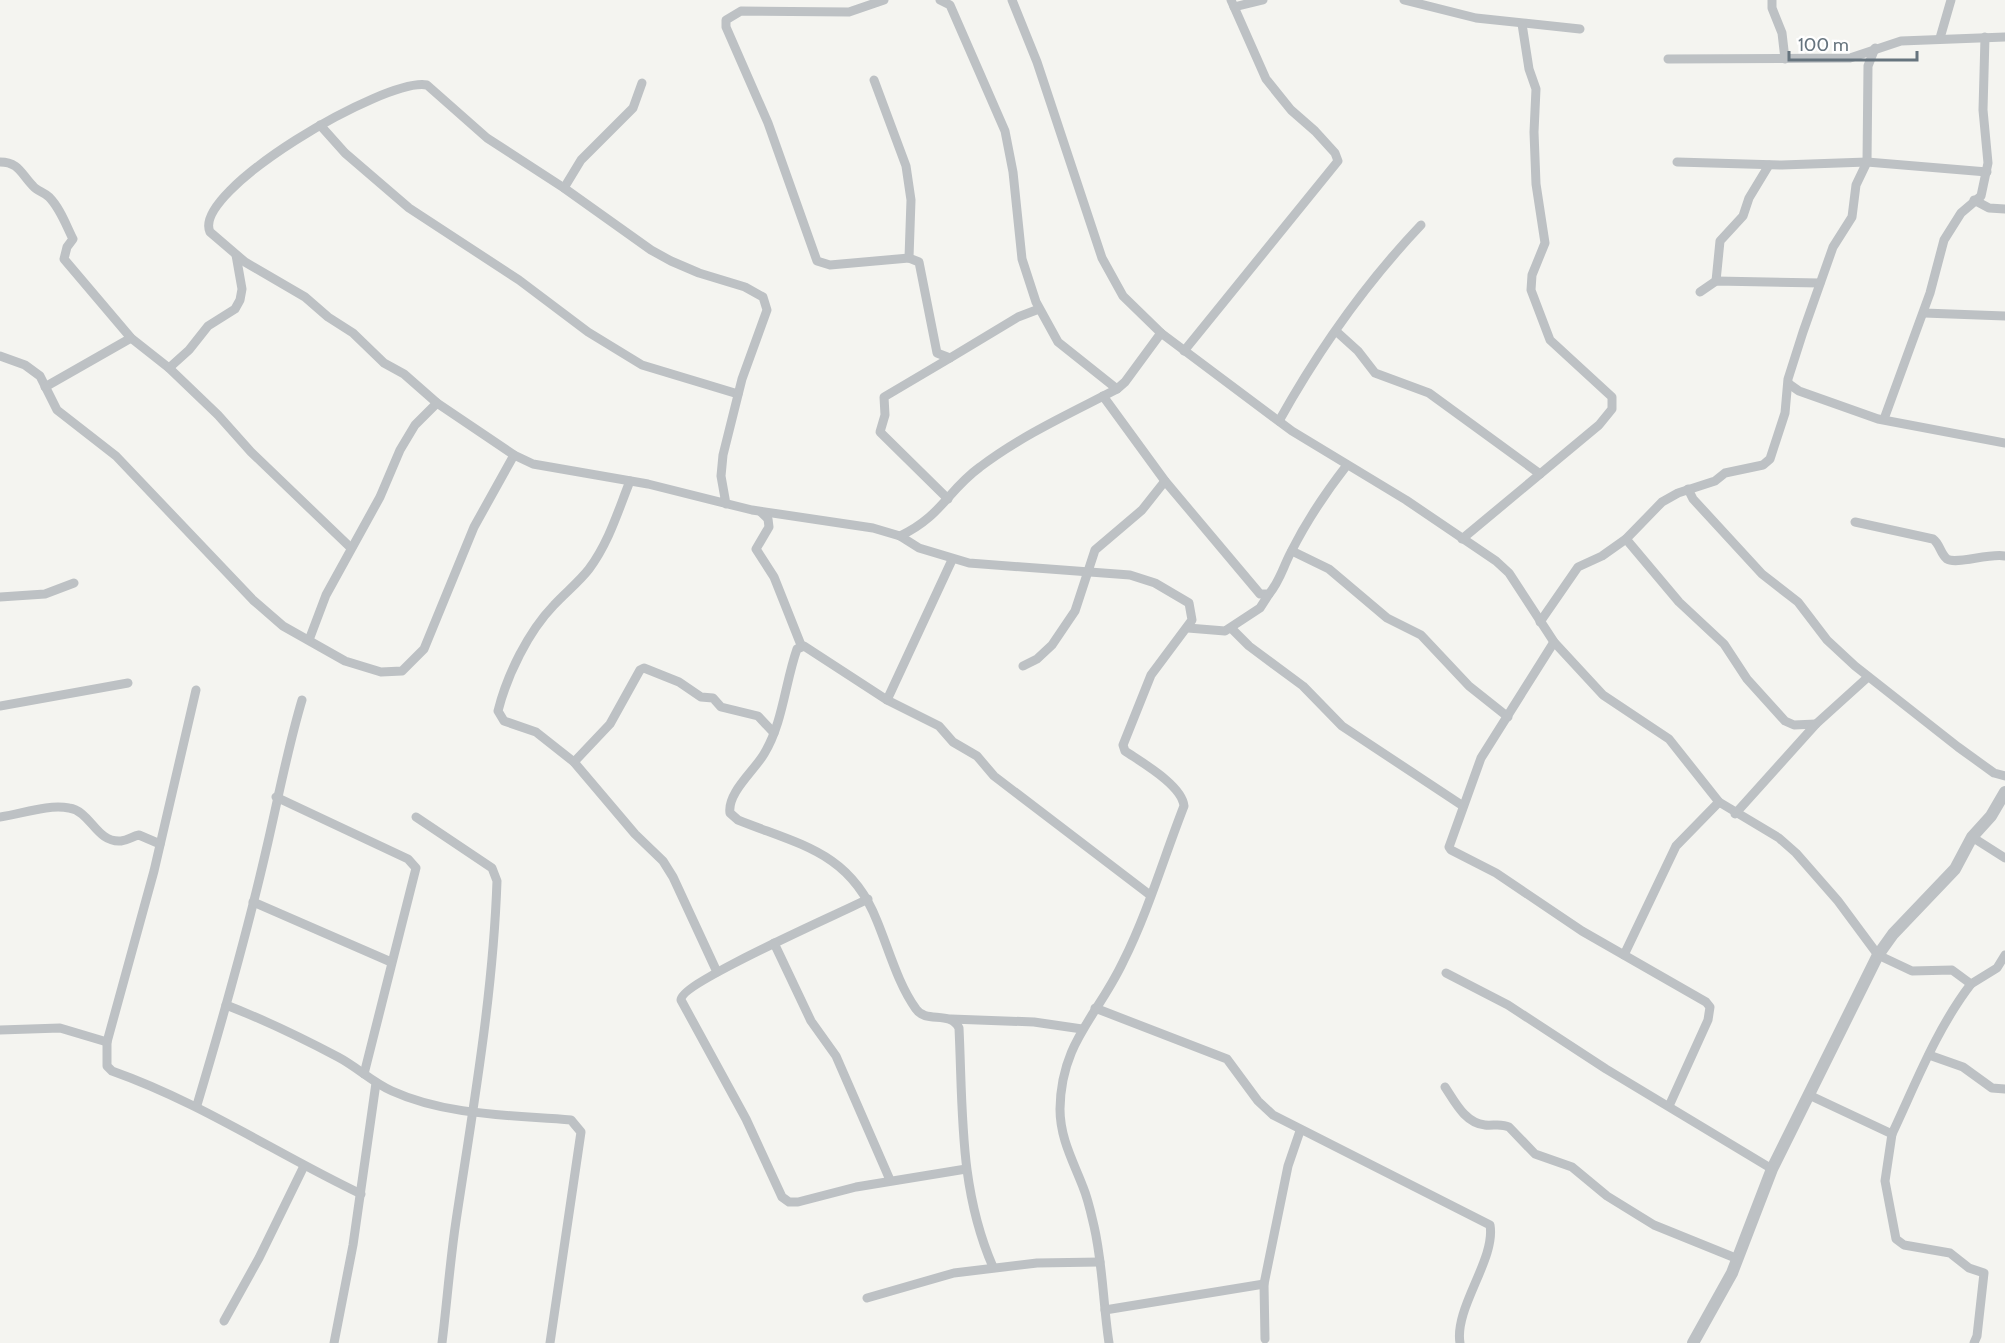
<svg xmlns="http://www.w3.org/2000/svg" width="2005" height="1343" font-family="Cabin,sans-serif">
  <rect width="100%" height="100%" fill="#f4f4f0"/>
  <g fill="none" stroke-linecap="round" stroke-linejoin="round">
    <g stroke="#bdc1c4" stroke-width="9">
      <path d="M884,0L849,12L741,11L726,20V27L768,123L817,261L830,265L909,258"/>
      <path d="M940,0L950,5L1005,131L1013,172L1022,259L1036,302L1058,342L1117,389"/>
      <path d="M1012,0L1037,62L1102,258L1123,296L1161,333L1292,431L1406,500L1496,561L1509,573L1554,642L1603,695L1669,739L1719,802L1779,838L1796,853L1838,901L1878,955L1912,971L1952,970L1971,984L1997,968L2005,955"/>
      <path d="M1404,0L1476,18L1580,29"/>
      <path d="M1772,0V8L1782,33L1785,59"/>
      <path d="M1234,7L1263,0"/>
      <path d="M1940,38L1951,0"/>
      <path d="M1668,59L1850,58L1901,41L2005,37"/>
      <path d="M874,80L906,166L911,200L909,258L919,262L937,353L950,358L1018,317L1039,309"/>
      <path d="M320,125L345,153L409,208L519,280L588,332L642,365L738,394"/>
      <path d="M0,162C19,162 21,174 33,186C37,191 44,192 49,197C60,208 66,225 73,239L67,247L64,259L131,338L169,368L218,415L251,452L351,548"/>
      <path d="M1677,162L1782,165L1867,162L1987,172"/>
      <path d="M564,188L581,160L633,108L642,83"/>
      <path d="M1974,200L1989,208L2005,209"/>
      <path d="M1716,281L1720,241L1743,216L1749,198L1769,165"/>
      <path d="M1700,292L1716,281L1820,283"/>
      <path d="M1924,313L2005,316"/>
      <path d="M1337,332L1358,351L1375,373L1429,393L1540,474"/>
      <path d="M1184,351L1338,161L1335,153L1315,131L1291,110L1266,79L1231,0"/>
      <path d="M0,356L25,365L40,376L57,410L116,456L253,600L283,626L345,661L381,672L402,671L424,649L474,527L514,455"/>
      <path d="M169,368L189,350L208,326L235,309L240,300L242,289L236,255"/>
      <path d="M1789,384L1799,391L1878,419L2005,443"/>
      <path d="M45,387L131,338"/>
      <path d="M1103,396L1165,481L1260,594H1269C1280,581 1283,567 1291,552C1306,522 1326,492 1347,465"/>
      <path d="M1884,419L1930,293L1944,240L1961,213L1981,196L1988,163L1983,110L1985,37"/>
      <path d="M1279,421C1318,351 1366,283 1421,225"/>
      <path d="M630,481C618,511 609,542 589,569C579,582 565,593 554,605C528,632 507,675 498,711L504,721L536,732L574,762L635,834L663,861L673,877L717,972"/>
      <path d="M1688,489L1693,499L1762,574L1798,602L1827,640L1855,666L1958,747L1994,773L2005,776"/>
      <path d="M948,499L880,432L885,415L884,397L950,358"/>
      <path d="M726,504L721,476L723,455L742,379L767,310L763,297L745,287L699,273L671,261L651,250L564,188L487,138L427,85C385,77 191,191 210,232L245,262L305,297L328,317L353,333L384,363L404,374L437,403L514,455L533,464L648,484L752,510L873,528L900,536L919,548L969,563L1130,575L1155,583L1189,603L1192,620L1151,675L1123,745L1125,751C1141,762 1182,785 1184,806C1164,857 1148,912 1123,962C1097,1017 1061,1042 1060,1109C1060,1138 1073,1161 1083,1187C1088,1199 1091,1213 1094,1226C1103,1265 1103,1304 1109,1343"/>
      <path d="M761,512L768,519L769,527L756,549L774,577L801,645"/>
      <path d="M1855,522L1933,539C1940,544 1940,553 1947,559C1956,565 1988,553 2005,556"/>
      <path d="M900,536C942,516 947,491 980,467C1022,435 1071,413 1117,389L1125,382L1161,333"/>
      <path d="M1462,539L1599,425L1612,409V397L1550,340L1531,290L1532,275L1545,243L1536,184L1534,132L1536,89L1529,69L1522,24"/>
      <path d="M1626,539L1679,602L1724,644L1747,679L1785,721L1794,725L1816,724"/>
      <path d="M1292,551L1329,569L1387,618L1421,635L1469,686L1508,717"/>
      <path d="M0,597L45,594L74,583"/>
      <path d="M1540,622L1578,567L1602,556L1626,539L1662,502L1678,493L1715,481L1725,473L1763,465L1770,459L1785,413L1788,379L1803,332L1833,247L1852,217L1856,185L1867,162L1868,66L1875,48"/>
      <path d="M1188,628L1225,631L1260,608L1269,594"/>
      <path d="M1231,628L1249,646L1303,686L1342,726L1463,806"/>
      <path d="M309,640L326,595L380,497L400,450L415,425L437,403"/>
      <path d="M1554,642L1481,758L1449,847L1451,850L1496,873L1582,931L1706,1002L1710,1007L1708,1020L1669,1106"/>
      <path d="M1023,666L1037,659L1052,645L1075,611L1095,550L1142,510L1165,481"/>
      <path d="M196,690L154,871L107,1042V1066L112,1071C200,1102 277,1154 361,1194"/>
      <path d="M887,700L952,560"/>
      <path d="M0,706L128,683"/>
      <path d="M574,762L610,724L640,670L644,668L679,682L701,697L713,698L721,707L758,716L774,733"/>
      <path d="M276,797L408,859L416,868L364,1074"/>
      <path d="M1735,814L1816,724L1868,677"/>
      <path d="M0,817C22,814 47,804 69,808C91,811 96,843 121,841C128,840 133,836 139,835L160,844"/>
      <path d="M416,817L492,868L497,881C493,996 473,1108 456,1221C450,1261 447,1302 442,1343"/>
      <path d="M1972,837L2005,858"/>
      <path d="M868,899C843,912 681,982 681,1000L746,1119L782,1197L789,1202H798L856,1187L966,1169"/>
      <path d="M253,902L391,962"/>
      <path d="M774,943L811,1021L836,1056L890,1180"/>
      <path d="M1624,955L1676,846L1719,802"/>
      <path d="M1446,973L1508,1005L1606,1069L1772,1169"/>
      <path d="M226,1005C265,1020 302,1038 338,1057C357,1067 372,1082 392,1091C447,1116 512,1115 571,1120L581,1132L550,1343"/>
      <path d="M1095,1008L1227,1059L1258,1101L1273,1115L1490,1225C1496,1259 1454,1308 1460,1343"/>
      <path d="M951,1019L1034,1022L1082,1029"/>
      <path d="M0,1030L60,1028L107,1042"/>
      <path d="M1929,1055L1963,1067L1992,1088L2005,1089"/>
      <path d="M1445,1087C1455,1102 1465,1123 1485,1125C1493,1126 1501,1123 1509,1127L1535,1154L1572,1167L1607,1196L1654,1225L1738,1259"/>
      <path d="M1809,1095L1892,1134L1885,1181L1896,1239L1904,1245L1950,1253L1969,1268L1984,1273L1977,1336L1974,1343"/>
      <path d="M197,1105C223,1018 248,930 268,842C279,794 288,747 302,700"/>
      <path d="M1892,1134C1916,1083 1937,1028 1971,984"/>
      <path d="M993,1267C959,1189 963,1112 959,1028C950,1010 926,1024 916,1009C898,984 889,950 877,921C850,852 800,845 738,820L730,813C727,793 754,771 764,754C783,723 785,683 797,649L804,646L887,700L939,726L953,742L977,756L994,776L1150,895"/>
      <path d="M867,1298L954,1273L1037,1263L1100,1262"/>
      <path d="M1105,1310L1264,1284"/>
      <path d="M224,1321L259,1258L304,1166"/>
      <path d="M1265,1339L1264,1284L1288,1166L1300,1131"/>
      <path d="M334,1343L353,1245L376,1083"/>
    </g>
    <path stroke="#bdc1c4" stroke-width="12" d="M1693,1343L1732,1273L1772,1169L1878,955L1893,934L1955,869L1972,837L1991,816L2005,792"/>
  </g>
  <path d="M1789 51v9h128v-9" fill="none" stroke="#66747e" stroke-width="3"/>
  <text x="1798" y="51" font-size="18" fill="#66747e" stroke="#ffffff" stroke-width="4.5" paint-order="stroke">100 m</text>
</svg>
